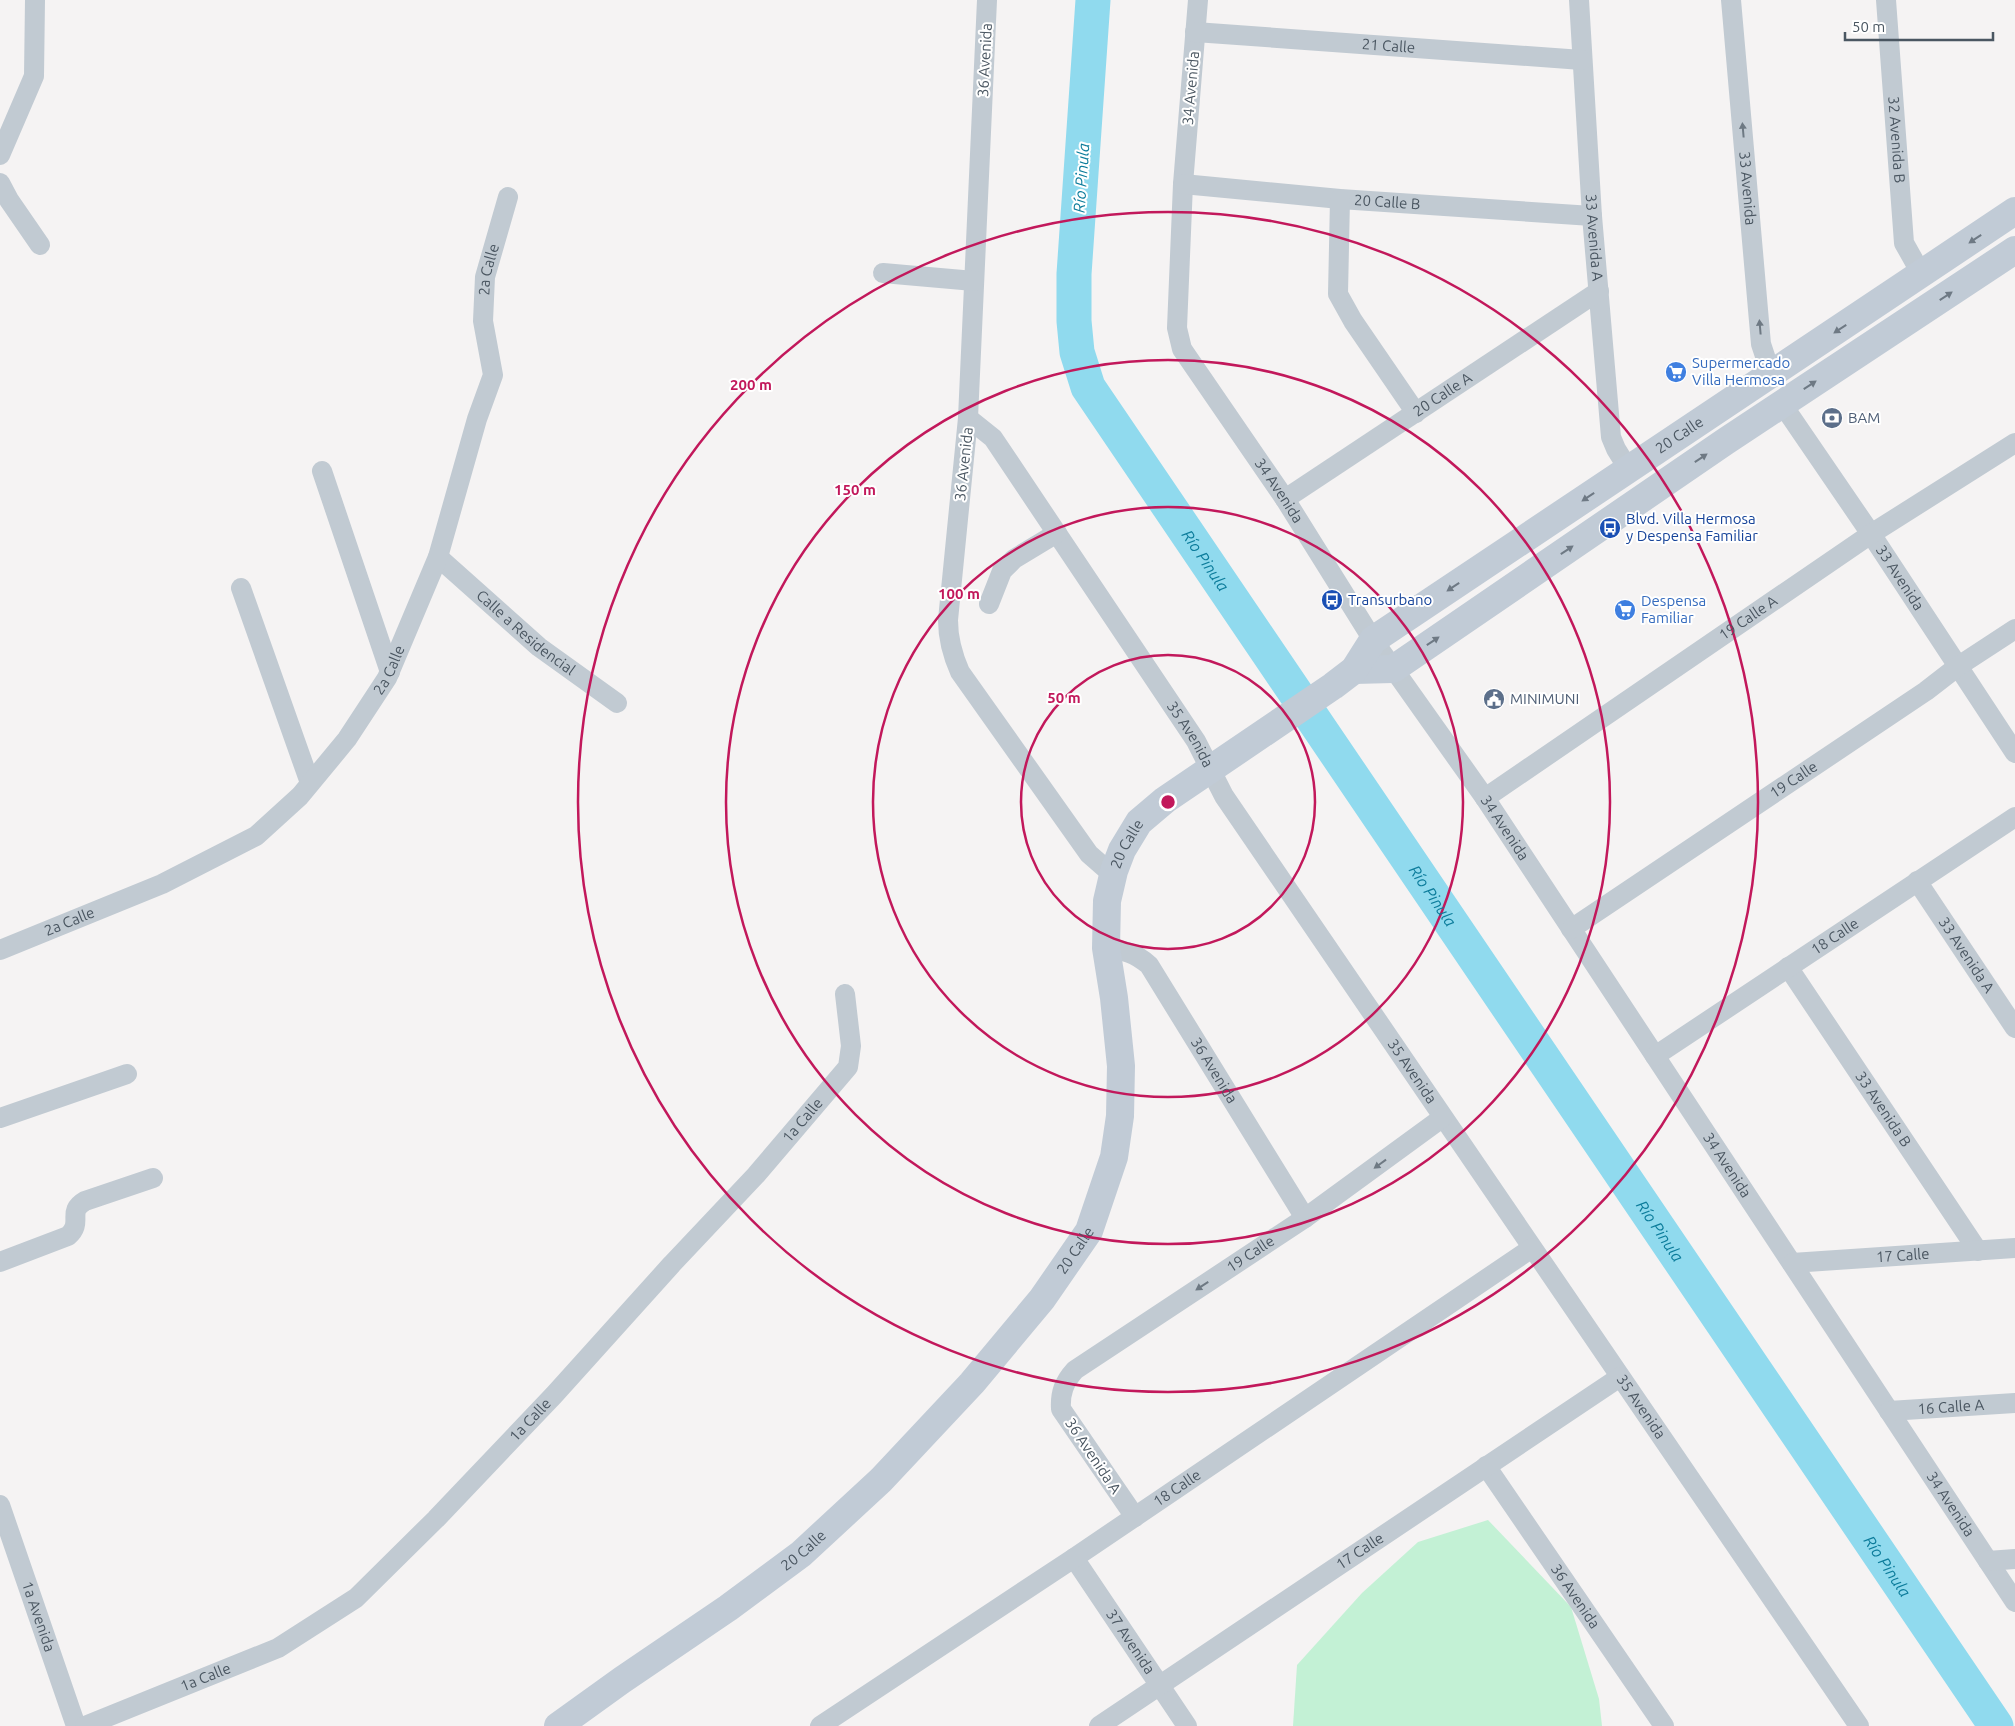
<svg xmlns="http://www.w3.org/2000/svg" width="2015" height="1726" font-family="Ubuntu,sans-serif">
  <rect width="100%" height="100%" fill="#f5f3f3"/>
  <path fill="#c3f1d5" d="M1488,1520L1571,1607L1599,1699L1602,1726H1293L1297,1665L1362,1593L1418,1542Z"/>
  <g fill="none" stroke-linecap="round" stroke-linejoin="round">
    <path stroke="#90daee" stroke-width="35" id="s1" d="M1093,0L1074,274V321L1077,352L1088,387L1996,1726"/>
    <g stroke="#c1cad2" stroke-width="20">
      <path d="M987,0L968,418L948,620C948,639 952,654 960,672L1089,854L1105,868L1114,871"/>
      <path id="s2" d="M1198,0L1183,184L1177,328L1182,349L1285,499L1373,640L1485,798L2015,1602"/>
      <path id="s3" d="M1579,0L1592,216L1611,437L1616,449L1629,470"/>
      <path id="s4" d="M1731,0L1761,344L1771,374"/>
      <path id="s5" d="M1886,0L1904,243L1922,275"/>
      <path id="s6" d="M1195,32L1582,60"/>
      <path d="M0,155L34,76L35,0"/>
      <path d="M0,183L9,200L40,245"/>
      <path id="s7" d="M1183,184L1340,199L1592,216"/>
      <path d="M1340,199L1338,294L1353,321L1416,413"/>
      <path d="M883,273L974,281"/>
      <path id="s8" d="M1782,404L1871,534L2015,753"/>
      <path id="s9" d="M968,418L993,438L1196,741L1224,796L1859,1726"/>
      <path d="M322,471L390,672"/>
      <path id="s10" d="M1285,499L1599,291"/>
      <path id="s11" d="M438,557L539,647L617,703"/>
      <path d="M241,588L310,783"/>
      <path d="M989,604L1002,571L1014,559L1057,533"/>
      <path id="s12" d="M1485,798L1871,534L2015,443"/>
      <path id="s13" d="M1917,881L2015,1028"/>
      <path id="s14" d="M1571,929L1926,691L1957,667L2015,629"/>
      <path id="s15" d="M1106,948C1124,950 1135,953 1149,965L1305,1218"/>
      <path id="s16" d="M0,950L162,884L256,836L300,796L347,739L387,678L438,557L477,419L493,375L483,321L485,277L508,197"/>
      <path id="s17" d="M1788,967L1978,1251"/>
      <path id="s18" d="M1655,1056L2015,817"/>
      <path d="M0,1118L127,1074"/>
      <path d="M0,1262L68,1236C84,1222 66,1212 85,1201L153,1178"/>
      <path id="s19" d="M1792,1263L2015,1248"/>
      <path id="s20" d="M1889,1411L2015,1403"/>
      <path id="s21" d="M1486,1466L1664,1726"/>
      <path id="s22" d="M0,1505L76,1726"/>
      <path id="s23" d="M1135,1517L1061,1409C1060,1393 1064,1382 1075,1370L1305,1218L1442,1118"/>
      <path id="s24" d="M1074,1558L1187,1726"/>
      <path d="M1988,1561L2015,1559"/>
      <path id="s25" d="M85,1726L278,1648L356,1598L436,1519L554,1395L672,1264L756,1175L848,1067L851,1046L845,994"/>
      <path id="s26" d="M820,1726L1074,1558L1532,1248"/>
      <path id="s27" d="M1099,1726L1620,1377"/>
    </g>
    <g stroke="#c1cbd6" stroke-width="28">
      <path d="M1354,670L1393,669L1726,441L2015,250"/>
      <path id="s28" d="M558,1726L622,1680L728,1608L801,1554L881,1480L972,1383L1042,1299L1089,1231L1114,1157L1120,1116L1121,1066L1114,998L1106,948L1107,901L1114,871L1122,850L1139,822L1165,800L1333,686L1354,670L1373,640L2015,211"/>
    </g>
  </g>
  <defs><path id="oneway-solid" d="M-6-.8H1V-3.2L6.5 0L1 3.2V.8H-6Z" transform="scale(1.25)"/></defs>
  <g fill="#6e7983">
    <use href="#oneway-solid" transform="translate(1743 130) rotate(-95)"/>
    <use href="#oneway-solid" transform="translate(1760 327) rotate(-95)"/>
    <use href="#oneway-solid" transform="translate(1380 1164) rotate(144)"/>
    <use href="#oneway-solid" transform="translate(1202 1286) rotate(147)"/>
  </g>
  <g fill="#6e7984">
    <use href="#oneway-solid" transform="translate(1975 239) rotate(146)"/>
    <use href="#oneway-solid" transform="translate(1946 296) rotate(-33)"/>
    <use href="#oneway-solid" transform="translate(1840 329) rotate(147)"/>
    <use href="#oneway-solid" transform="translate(1810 385) rotate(-33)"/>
    <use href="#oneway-solid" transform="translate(1701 458) rotate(-34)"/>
    <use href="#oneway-solid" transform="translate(1588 497) rotate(146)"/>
    <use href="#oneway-solid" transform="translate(1567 550) rotate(-34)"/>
    <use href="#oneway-solid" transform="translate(1453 587) rotate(146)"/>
    <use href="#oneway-solid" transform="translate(1433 641) rotate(-34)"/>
  </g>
  <g fill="none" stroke="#c2185b" stroke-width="2.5">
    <circle cx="1168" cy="802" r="147"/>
    <circle cx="1168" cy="802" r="295"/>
    <circle cx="1168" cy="802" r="442"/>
    <circle cx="1168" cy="802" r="590"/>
  </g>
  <defs>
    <g id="supermarket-disc" transform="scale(1.125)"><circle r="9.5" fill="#3f7fe0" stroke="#fff"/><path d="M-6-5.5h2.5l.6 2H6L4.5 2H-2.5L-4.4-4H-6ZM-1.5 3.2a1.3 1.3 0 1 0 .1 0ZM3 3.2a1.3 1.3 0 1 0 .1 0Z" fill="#fff"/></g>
    <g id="bank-disc" transform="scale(1.125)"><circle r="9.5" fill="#5c6f8a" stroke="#fff"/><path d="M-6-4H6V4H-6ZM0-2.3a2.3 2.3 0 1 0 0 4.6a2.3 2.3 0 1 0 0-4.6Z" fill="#fff"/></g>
    <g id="bus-disc" transform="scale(1.125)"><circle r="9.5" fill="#1a4fb4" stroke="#fff"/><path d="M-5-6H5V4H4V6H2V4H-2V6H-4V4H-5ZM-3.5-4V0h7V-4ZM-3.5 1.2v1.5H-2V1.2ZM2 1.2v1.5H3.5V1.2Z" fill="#fff"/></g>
    <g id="civic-disc" transform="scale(1.125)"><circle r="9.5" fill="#5c6f8a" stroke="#fff"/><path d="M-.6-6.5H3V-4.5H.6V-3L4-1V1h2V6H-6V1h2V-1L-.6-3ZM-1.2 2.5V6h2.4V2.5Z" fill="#fff"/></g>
  </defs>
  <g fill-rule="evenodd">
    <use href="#supermarket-disc" x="1676" y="372"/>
    <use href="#bank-disc" x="1832" y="418"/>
    <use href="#bus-disc" x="1610" y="528"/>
    <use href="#bus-disc" x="1332" y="600"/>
    <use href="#supermarket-disc" x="1625" y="610"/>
    <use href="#civic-disc" x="1494" y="699"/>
  </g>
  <g text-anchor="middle" stroke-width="4" stroke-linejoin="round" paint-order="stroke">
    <g font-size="15" fill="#4a5661" stroke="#fff">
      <text dy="5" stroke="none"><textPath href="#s6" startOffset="194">21 Calle</textPath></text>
      <text transform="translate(985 60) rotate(-87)" y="5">36 Avenida</text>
      <text transform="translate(1191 88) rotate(-85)" y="5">34 Avenida</text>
      <text dy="5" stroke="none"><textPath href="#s5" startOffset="140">32 Avenida B</textPath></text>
      <text dy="5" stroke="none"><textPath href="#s4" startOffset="189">33 Avenida</textPath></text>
      <text dy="5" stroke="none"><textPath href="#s7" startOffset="205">20 Calle B</textPath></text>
      <text dy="5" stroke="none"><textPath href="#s3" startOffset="238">33 Avenida A</textPath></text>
      <text dy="5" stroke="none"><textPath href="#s16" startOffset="915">2a Calle</textPath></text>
      <text dy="5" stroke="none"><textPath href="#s10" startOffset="189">20 Calle A</textPath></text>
      <text dy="5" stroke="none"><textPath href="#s28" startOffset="1821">20 Calle</textPath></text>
      <text transform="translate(964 464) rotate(-84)" y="5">36 Avenida</text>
      <text dy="5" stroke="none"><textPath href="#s2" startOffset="522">34 Avenida</textPath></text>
      <text dy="5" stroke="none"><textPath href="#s8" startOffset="210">33 Avenida</textPath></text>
      <text dy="5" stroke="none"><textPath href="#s12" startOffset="319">19 Calle A</textPath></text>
      <text dy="5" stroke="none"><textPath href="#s11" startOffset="116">Calle a Residencial</textPath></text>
      <text dy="5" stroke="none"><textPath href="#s16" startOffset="495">2a Calle</textPath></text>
      <text dy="5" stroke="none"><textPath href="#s9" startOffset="388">35 Avenida</textPath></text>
      <text dy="5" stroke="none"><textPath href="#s14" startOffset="268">19 Calle</textPath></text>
      <text dy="5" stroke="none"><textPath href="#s2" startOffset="928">34 Avenida</textPath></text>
      <text dy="5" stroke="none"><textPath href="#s28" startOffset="1128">20 Calle</textPath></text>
      <text dy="5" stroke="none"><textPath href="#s16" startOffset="75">2a Calle</textPath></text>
      <text dy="5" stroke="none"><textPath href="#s18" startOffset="216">18 Calle</textPath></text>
      <text dy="5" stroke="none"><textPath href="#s13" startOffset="89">33 Avenida A</textPath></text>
      <text dy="5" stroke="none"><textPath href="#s15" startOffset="171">36 Avenida</textPath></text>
      <text dy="5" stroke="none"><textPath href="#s9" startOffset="792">35 Avenida</textPath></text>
      <text dy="5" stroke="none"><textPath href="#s17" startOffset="171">33 Avenida B</textPath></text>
      <text dy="5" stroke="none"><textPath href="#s25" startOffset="955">1a Calle</textPath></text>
      <text dy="5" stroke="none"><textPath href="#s2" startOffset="1332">34 Avenida</textPath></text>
      <text dy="5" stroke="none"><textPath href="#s28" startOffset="708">20 Calle</textPath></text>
      <text dy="5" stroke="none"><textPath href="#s23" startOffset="384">19 Calle</textPath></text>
      <text dy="5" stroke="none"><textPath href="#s19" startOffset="111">17 Calle</textPath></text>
      <text dy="5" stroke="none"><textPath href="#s9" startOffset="1198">35 Avenida</textPath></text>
      <text dy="5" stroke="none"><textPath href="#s20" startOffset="62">16 Calle A</textPath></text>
      <text dy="5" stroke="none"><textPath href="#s25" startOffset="550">1a Calle</textPath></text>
      <text transform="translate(1093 1456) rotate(56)" y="5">36 Avenida A</text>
      <text dy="5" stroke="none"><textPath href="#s26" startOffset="429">18 Calle</textPath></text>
      <text dy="5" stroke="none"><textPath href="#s2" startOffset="1738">34 Avenida</textPath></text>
      <text dy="5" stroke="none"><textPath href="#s28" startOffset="302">20 Calle</textPath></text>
      <text dy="5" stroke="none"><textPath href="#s27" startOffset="314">17 Calle</textPath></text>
      <text dy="5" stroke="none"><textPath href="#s21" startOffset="158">36 Avenida</textPath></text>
      <text dy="5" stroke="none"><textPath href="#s22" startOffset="118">1a Avenida</textPath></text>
      <text dy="5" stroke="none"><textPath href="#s24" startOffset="101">37 Avenida</textPath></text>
      <text dy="5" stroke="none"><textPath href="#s25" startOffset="130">1a Calle</textPath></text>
    </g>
    <g font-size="15" fill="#366cbe" stroke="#fff" text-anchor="start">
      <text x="1692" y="368">Supermercado<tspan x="1692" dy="17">Villa Hermosa</tspan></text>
      <text x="1641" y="606">Despensa<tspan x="1641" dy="17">Familiar</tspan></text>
    </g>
    <g font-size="15" fill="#4e5e75" stroke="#fff" text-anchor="start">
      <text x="1848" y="423">BAM</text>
      <text x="1510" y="704">MINIMUNI</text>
    </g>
    <g font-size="15" fill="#164399" stroke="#fff" text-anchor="start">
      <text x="1626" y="524">Blvd. Villa Hermosa<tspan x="1626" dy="17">y Despensa Familiar</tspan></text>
      <text x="1348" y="605">Transurbano</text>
    </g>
    <g font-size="16" font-style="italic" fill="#0c7c9b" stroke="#fff">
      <text transform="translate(1081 178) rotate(-86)" y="6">Río Pinula</text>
      <text dy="6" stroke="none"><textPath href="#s1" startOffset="599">Río Pinula</textPath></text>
      <text dy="6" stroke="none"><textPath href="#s1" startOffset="1004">Río Pinula</textPath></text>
      <text dy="6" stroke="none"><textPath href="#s1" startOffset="1409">Río Pinula</textPath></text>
      <text dy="6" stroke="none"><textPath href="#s1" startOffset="1814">Río Pinula</textPath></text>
    </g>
  </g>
  <circle cx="1168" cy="802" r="8" fill="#c2185b" stroke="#fff" stroke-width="2.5"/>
  <g font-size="15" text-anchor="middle" font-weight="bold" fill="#c2185b" stroke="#fff" stroke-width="4" stroke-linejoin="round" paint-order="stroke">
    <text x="751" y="390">200 m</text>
    <text x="855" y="495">150 m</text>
    <text x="959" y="599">100 m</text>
    <text x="1064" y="703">50 m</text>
  </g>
  <path d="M1845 32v8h148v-8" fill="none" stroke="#4a5661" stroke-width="2.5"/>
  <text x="1852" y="32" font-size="15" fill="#4a5661" stroke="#ffffff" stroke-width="4" paint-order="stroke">50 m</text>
</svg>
